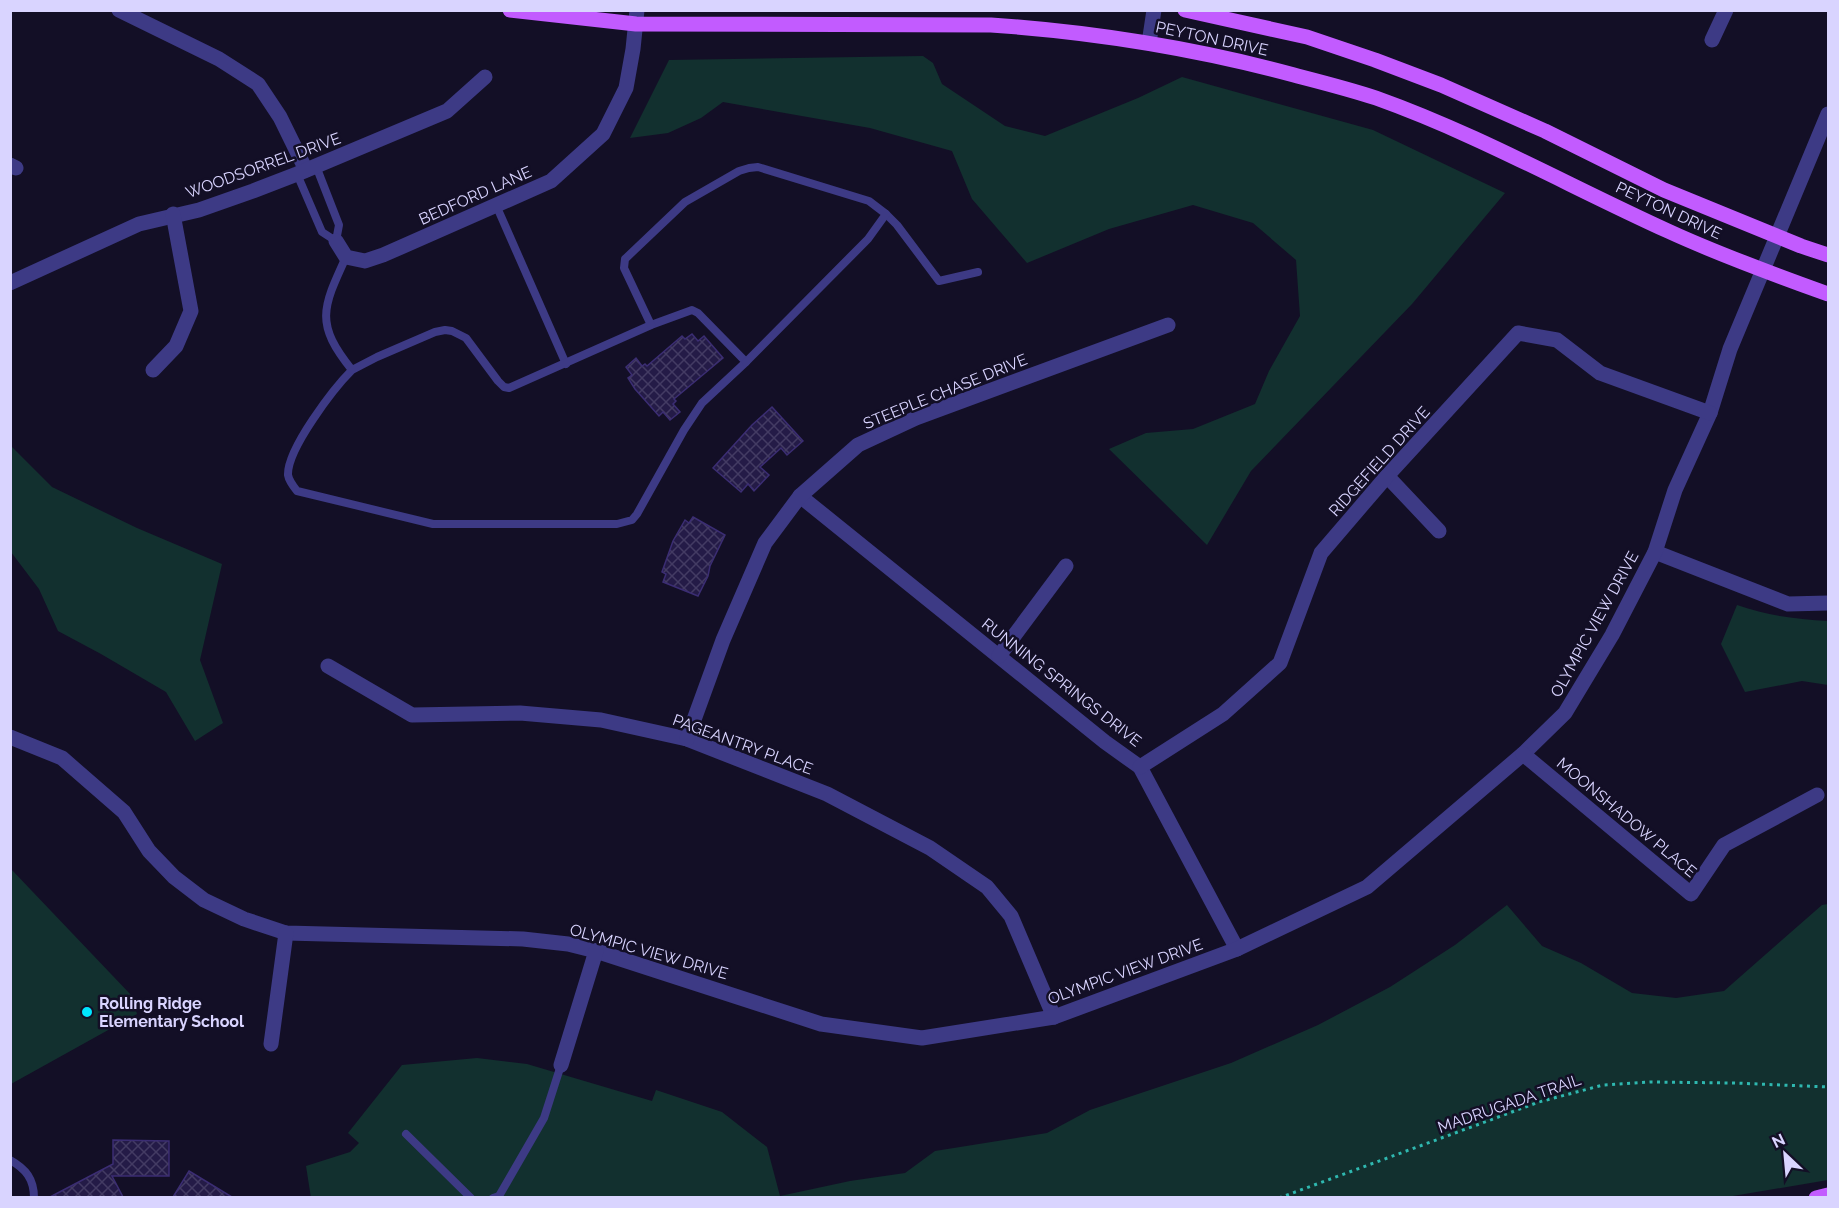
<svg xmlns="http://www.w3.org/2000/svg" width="1839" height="1208" font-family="Raleway,sans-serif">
  <defs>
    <pattern id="building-cross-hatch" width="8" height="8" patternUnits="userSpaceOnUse" patternTransform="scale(1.5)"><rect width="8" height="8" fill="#241b47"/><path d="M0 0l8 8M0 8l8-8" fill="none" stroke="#433b63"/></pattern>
  </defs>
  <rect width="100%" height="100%" fill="#130f26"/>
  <g fill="#12302f">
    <path d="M923,56L933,63L942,84L1005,126L1045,136L1138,98L1182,77L1373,130L1505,193L1412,304L1251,471L1207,545L1109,449L1146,433L1193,429L1255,404L1269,371L1300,316L1296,260L1253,223L1193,205L1109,229L1027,263L972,199L952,151L870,128L723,102L701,118L668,133L630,138L669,60Z"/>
    <path d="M11,446L52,487L137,528L222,564L200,660L223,723L195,741L166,692L101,654L58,631L39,589L11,552Z"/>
    <path d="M1737,605C1768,616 1796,619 1828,621V685L1802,681L1745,692L1721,644Z"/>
    <path d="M11,869L131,995L137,1014L11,1084Z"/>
    <path d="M1828,904V1180L1721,1198H311L306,1166L350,1152L359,1143L348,1133L402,1065L477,1058L527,1064L652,1101L656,1090L722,1112L767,1147L780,1196L850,1181L905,1173L935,1151L1047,1133L1090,1110L1231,1063L1318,1025L1390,987L1455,945L1507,905L1542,946L1581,963L1632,993L1676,998L1724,991L1822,905Z"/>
  </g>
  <g fill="url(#building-cross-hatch)" stroke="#3b2d73" stroke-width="1.5">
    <path d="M692,334L698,341L704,336L723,358L674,399L676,401L673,404L680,412L670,420L663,412L659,416L635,389L628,378L632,375L626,367L636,358L642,366L645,364L647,366L682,336L685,339Z"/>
    <path d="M772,407L803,441L787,455L781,448L760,467L769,475L754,491L748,484L741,492L713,468L752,425Z"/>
    <path d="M693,517L725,535L710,566L708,576L698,596L663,582L666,574L662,572L673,541L685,520L689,523Z"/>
    <path d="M113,1140L169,1141V1176H112L123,1197H50L113,1164Z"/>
    <path d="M189,1171L232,1197H173Z"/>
  </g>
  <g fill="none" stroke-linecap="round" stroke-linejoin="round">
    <path stroke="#2fb8b0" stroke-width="3" stroke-dasharray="3 4.5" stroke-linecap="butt" d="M1279,1198L1539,1102L1603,1085L1650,1082L1734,1083L1828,1087"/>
    <g stroke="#3d3a85" stroke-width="8">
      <path d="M297,174L322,232L336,241L339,225L316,166"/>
      <path d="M496,205L566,364"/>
      <path d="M886,214L897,225L939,281L978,272"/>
      <path d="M346,257C322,309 315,324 352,370L377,357L435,332L445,330L452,331L466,338L498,381L504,387L509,388L651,325L692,310L698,313L746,362L702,403L684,430L637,514L632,520L617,524H433L297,491C293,486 289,481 288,475C287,449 334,388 352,370"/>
      <path d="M651,325L624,268L625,259L685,202L739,171L749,168L758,167L869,201L886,214L868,239L746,362"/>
      <path d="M406,1134L471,1198"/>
      <path d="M10,1160C26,1169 34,1179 34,1198"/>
      <path d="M493,1198L499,1196L544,1118L561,1065"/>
    </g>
    <g stroke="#3d3a85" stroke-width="15">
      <path d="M119,10L219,59L258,84L280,117L306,170"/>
      <path d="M1712,40L1726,10"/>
      <path d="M1149,43L1154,10"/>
      <path d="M10,165L16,168"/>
      <path d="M336,241L346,257L365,261L383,255L551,181L603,134L626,88L633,49L637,10"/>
      <path d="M10,283L139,224L199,210L253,191L297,174L447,111L485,77"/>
      <path d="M153,370L176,346L191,311L173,214"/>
      <path d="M1387,476L1439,531"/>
      <path d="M800,496L1105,742L1140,767L1237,949"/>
      <path d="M1655,552L1788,604L1828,603"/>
      <path d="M999,656L1066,566"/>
      <path d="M328,666L412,715L520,713L601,720L687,739L827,794L930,848L987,887L1011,916L1054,1017"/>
      <path d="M10,737L62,758L124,812L149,851L174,877L204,900L244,919L286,933L523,939L568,944L596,951L821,1024L922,1038L1054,1017L1237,949L1367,887L1523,754L1565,713L1612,635L1655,552L1675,490L1710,413L1730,349L1828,114"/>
      <path d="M687,739L723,640L765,543L800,496L858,445L916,418L1168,325"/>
      <path d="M1523,754L1691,894L1724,845L1817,795"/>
      <path d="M1140,767L1223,714L1280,663L1321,553L1387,476L1518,333L1557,340L1600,373L1710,413"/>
      <path d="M271,1044L286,933"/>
      <path d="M561,1065L596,951"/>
    </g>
    <g stroke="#c25bff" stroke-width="15">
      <path d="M510,10L636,24L991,25C1093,32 1194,48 1294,75C1321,82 1349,89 1376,98C1477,134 1571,187 1668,231C1720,255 1775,275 1828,294"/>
      <path d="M1185,10L1307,37L1375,60L1441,85L1545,131L1664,190L1801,246L1828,255"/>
      <path d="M1816,1198L1828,1195"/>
    </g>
  </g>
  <circle fill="#00e5ff" stroke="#130f26" stroke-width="2" cx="87" cy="1012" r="6"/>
  <g text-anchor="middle" stroke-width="5" stroke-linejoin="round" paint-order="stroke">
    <g font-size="16" fill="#d9d4ff" stroke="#130f26">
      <text transform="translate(1212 38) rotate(12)" y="6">PEYTON DRIVE</text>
      <text transform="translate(263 165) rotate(-20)" y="6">WOODSORREL DRIVE</text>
      <text transform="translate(475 195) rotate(-24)" y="6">BEDFORD LANE</text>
      <text transform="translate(1669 210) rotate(25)" y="6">PEYTON DRIVE</text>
      <text transform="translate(945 391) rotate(-22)" y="6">STEEPLE CHASE DRIVE</text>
      <text transform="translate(1379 461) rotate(-48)" y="6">RIDGEFIELD DRIVE</text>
      <text transform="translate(1594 624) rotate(-61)" y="6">OLYMPIC VIEW DRIVE</text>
      <text transform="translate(1062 682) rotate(38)" y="6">RUNNING SPRINGS DRIVE</text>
      <text transform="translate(743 744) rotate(20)" y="6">PAGEANTRY PLACE</text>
      <text transform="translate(1627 817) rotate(40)" y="6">MOONSHADOW PLACE</text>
      <text transform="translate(649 951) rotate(16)" y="6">OLYMPIC VIEW DRIVE</text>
      <text transform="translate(1125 971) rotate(-20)" y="6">OLYMPIC VIEW DRIVE</text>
      <text transform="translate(1509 1103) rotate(-19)" y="6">MADRUGADA TRAIL</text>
    </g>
    <g font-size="16" font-weight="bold" fill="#d9d4ff" stroke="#130f26" text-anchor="start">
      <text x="99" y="1009">Rolling Ridge<tspan x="99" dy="18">Elementary School</tspan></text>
    </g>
  </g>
  <rect width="1839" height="1208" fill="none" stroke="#d9d4ff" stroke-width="24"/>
  <g transform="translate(1785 1154) rotate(334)" stroke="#130f26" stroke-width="4.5" paint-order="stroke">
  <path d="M0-4.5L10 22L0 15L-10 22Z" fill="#d9d4ff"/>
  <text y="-9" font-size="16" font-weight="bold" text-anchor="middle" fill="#d9d4ff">N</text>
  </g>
</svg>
